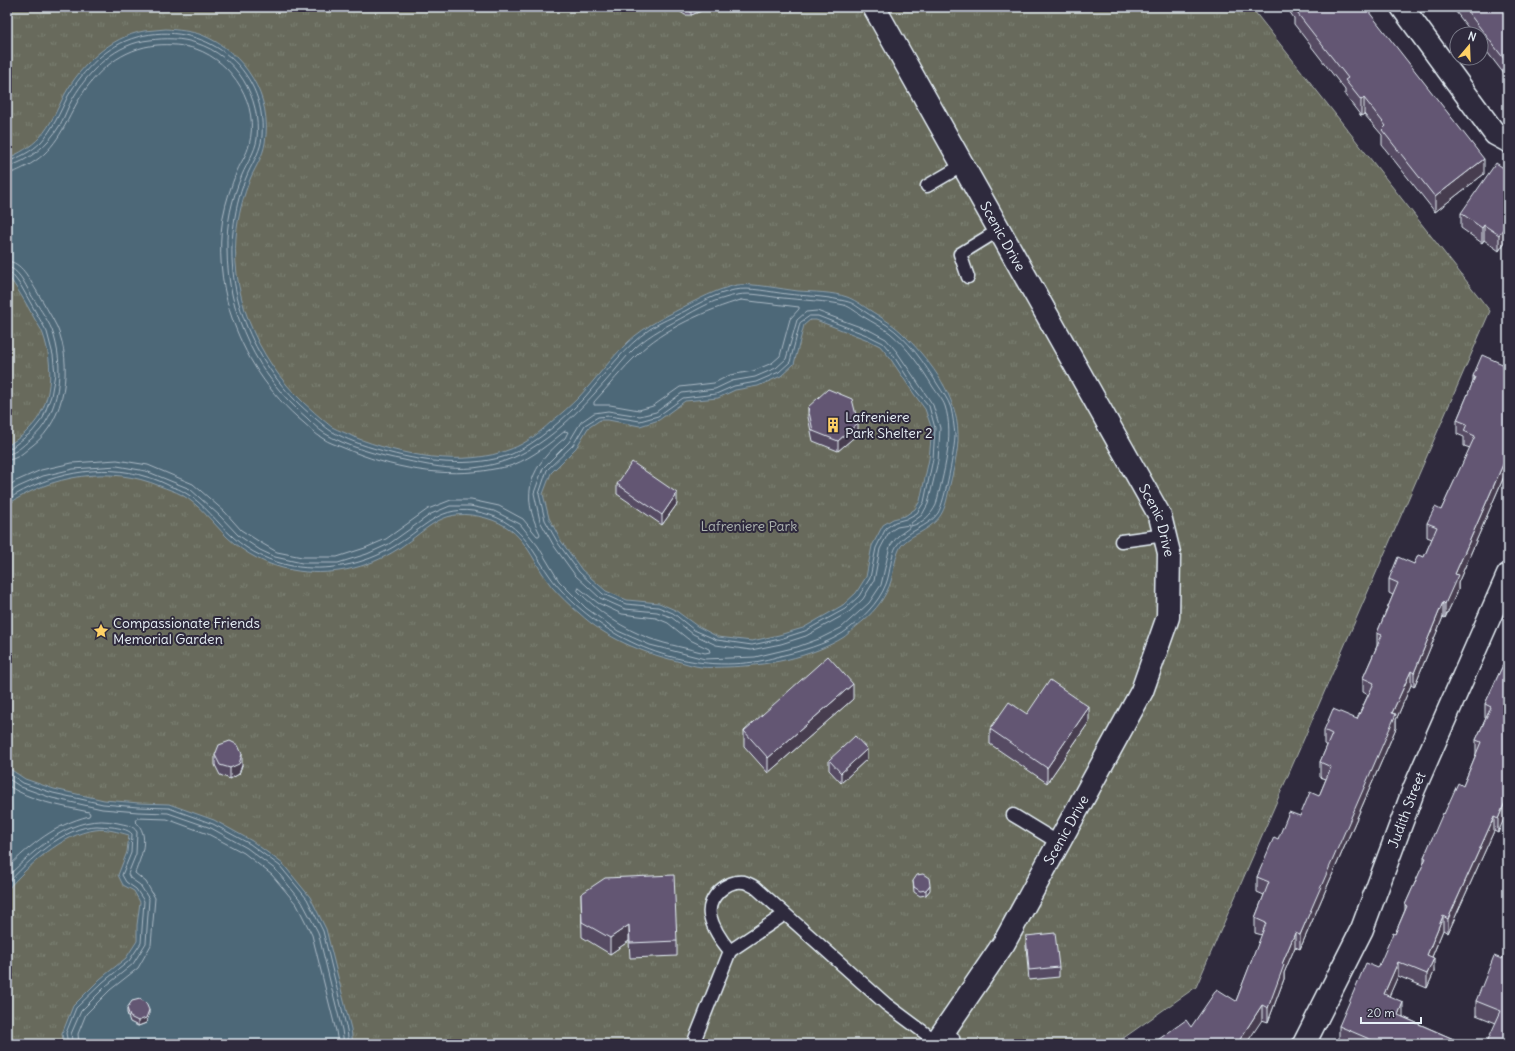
<svg xmlns="http://www.w3.org/2000/svg" width="1515" height="1051" font-family="Delius,sans-serif">
  <defs>
    <pattern id="park-tufts" width="24" height="20" patternUnits="userSpaceOnUse"><rect width="24" height="20" fill="#676b5c"/><path d="M3 7l-1-3M5 7V3M7 7l1-3M15 17l-1-3M17 17v-4M19 17l1-3" fill="none" stroke="#7d8174"/></pattern>
  </defs>
  <rect width="100%" height="100%" fill="#2f2a3d"/>
  <filter id="ink" filterUnits="userSpaceOnUse"><feTurbulence type="fractalNoise" baseFrequency=".025" numOctaves="2"/><feDisplacementMap in="SourceGraphic" scale="8" xChannelSelector="R" yChannelSelector="G"/><feConvolveMatrix kernelMatrix="1 2 1 2 8 2 1 2 1" color-interpolation-filters="sRGB"/></filter>
  <g filter="url(#ink)">
    <path fill="url(#park-tufts)" stroke="#a8aeaa" d="M7,7H1251L1490,311L1196,987L1115,1044H7Z"/>
    <g fill="#4e6778" stroke="#8c9eab" fill-rule="evenodd">
      <path d="M166,29C178,30 191,31 202,35C245,52 273,97 265,143C263,156 256,166 251,177C243,196 238,216 236,237C231,303 263,369 313,411C315,413 329,425 332,427C339,431 347,433 354,437C399,455 464,468 511,449C527,443 539,433 551,422C561,414 570,406 579,397C596,379 610,359 628,342C646,325 669,315 691,303C705,296 721,288 737,285C753,283 781,289 798,291C813,292 833,292 847,297C853,299 862,305 868,309C882,318 895,325 907,338C932,363 957,397 958,433C959,453 952,474 948,494C944,514 939,521 921,532C913,536 907,539 901,546C895,556 894,570 891,581C886,597 876,610 863,621C859,624 848,634 844,637C811,658 764,666 726,667C720,667 707,668 701,667C693,666 685,663 677,661C641,652 607,639 579,613C570,606 560,596 552,587C530,559 526,529 486,518C443,506 431,527 398,549C367,569 328,577 292,570C268,566 245,554 227,537C213,523 200,505 182,495C175,491 167,489 160,486C110,465 51,475 7,505V446C14,441 23,436 29,429C53,406 54,365 43,334C41,328 36,322 33,316C25,301 17,288 7,274V159C19,153 31,147 40,137C51,125 57,109 65,94C81,65 110,37 144,31C151,30 159,30 166,29ZM810,320H816L868,340L880,346L890,358L914,394L925,409L932,429L929,459L920,501L915,509L905,516L893,519L883,525L872,546L866,577L856,593L843,605L803,628L779,635L752,641L718,637L697,626L675,610L659,603L627,600L606,591L582,570L561,541L549,518L543,494L551,473L576,448L588,428L600,420H608L640,426L659,420L685,401L718,398L735,390L758,386L781,376L794,364L804,325Z"/>
      <path d="M7,767L25,779L54,789L104,800L139,803L169,804L214,820L252,841L283,864L310,897L326,929L351,1029L353,1044H64L62,1034L73,1006L100,979L126,958L137,941V925L140,902L134,891L123,885L118,875L127,852L129,835C118,832 106,828 95,830C62,834 28,866 7,890Z"/>
    </g>
    <g fill="none" stroke-linecap="round" stroke-linejoin="round">
      <g stroke="#aabac5" stroke-width="1">
        <path d="M7,162C20,157 31,152 41,142C53,129 60,112 68,96C83,70 107,45 137,37C203,19 267,67 262,136C261,150 254,160 248,173C241,189 236,206 234,224C223,295 256,368 310,414C314,417 326,428 331,431C345,439 364,446 380,450C420,462 472,469 512,454C537,443 566,417 585,397C605,374 624,347 650,329C660,322 673,317 685,311C701,302 716,294 734,290C751,287 770,292 787,294C804,296 823,296 840,300C855,303 851,303 864,311C871,316 879,320 887,325C909,340 924,363 938,385C943,393 948,399 951,408C953,417 954,426 955,435C955,449 945,501 938,513C928,528 907,530 897,545C890,556 891,571 886,584C879,603 860,621 843,633C824,645 801,651 780,656C778,657 757,662 754,662C683,672 610,643 562,591C536,564 530,528 490,515C443,500 430,524 395,546C364,565 327,572 292,566C271,562 249,552 233,537C217,523 204,503 184,492C181,490 176,488 172,487C164,483 156,479 147,477C102,462 46,474 7,500"/>
        <path d="M7,167C29,161 48,145 60,125C65,116 68,106 73,98C90,69 117,43 150,40C165,38 182,38 196,43C237,56 261,97 257,139C255,152 247,163 242,175C232,198 226,224 227,249C227,314 258,377 307,418C312,423 318,429 324,433C345,446 380,456 404,460C426,465 450,470 473,468C531,462 568,423 605,382C615,371 624,358 635,348C651,333 669,325 687,315C696,310 705,305 715,301C722,299 730,296 737,295C751,292 769,297 783,298C801,300 828,301 844,305C851,307 857,313 864,317C872,322 882,327 890,333C908,348 921,367 933,387C937,393 943,400 945,406C955,436 943,475 936,505C931,515 923,523 911,526V523L922,515L928,504L938,461L940,428L933,405L897,352L886,339L871,331L817,311L806,312L797,320L786,359L776,368L755,377L732,381L715,389L682,393L656,412L640,416L608,411L594,413L581,422L569,442L543,468L534,493L540,521L554,546L575,575L600,598L625,609L657,612L671,617L693,634L716,645L751,650L781,644L806,636L849,612L863,599L874,581L880,549L889,532L897,527L909,525V528L898,536L890,546L881,585L869,603L841,628L819,639L797,647L755,657L705,659L650,645L618,631L586,608L559,581L538,546L520,524L494,511L470,506H450L431,514L389,544L367,554L338,563H302L275,557L260,550L238,535L220,516L190,489L146,471L117,466L73,469L43,476L18,487L7,494"/>
        <path d="M7,173C14,173 19,170 25,167C55,152 63,128 78,101C95,71 123,48 157,45C170,44 184,45 196,49C233,62 260,105 249,145C247,154 241,162 237,171C231,186 226,201 223,217C218,249 221,282 230,312C244,356 269,394 304,423C310,428 315,434 322,438C329,443 337,445 344,448C390,468 445,479 494,469C500,468 507,467 513,465C533,457 549,444 565,431L568,432L565,438C531,465 519,493 540,534L539,536H537L523,519L499,506L471,500H451L428,509L386,539L365,548L337,557H302L277,552L263,544L241,530L225,512L193,484L148,465L117,460L72,463L41,470L16,481L7,487"/>
        <path d="M7,261C22,262 29,279 36,290C43,302 51,315 57,327C73,364 66,420 33,445C25,451 17,460 7,460"/>
        <path d="M7,267C18,268 25,284 30,293C37,305 47,318 52,330C65,365 61,416 30,440C23,445 16,454 7,454"/>
        <path d="M7,272L12,274L21,286L47,332L53,355L55,374L51,396L43,418L32,432L11,448L7,449"/>
        <path d="M741,300L799,307V309L790,319L780,356L772,363L753,371L730,375L714,383L680,387L653,406L639,410L610,405H594V402C609,386 622,369 638,354C661,330 709,309 741,300Z"/>
        <path d="M810,316H818L869,336L883,343L893,355L917,392L929,406L935,428L933,459L924,502L917,513L906,519L895,522L886,528L876,548L870,578L859,596L845,609L805,631L780,639L752,645L717,640L694,630L673,613L658,607L626,604L603,594L579,572L558,543L545,520L539,494L547,470L573,445L585,425L598,417L609,416L640,421L658,416L683,398L716,394L734,386L756,382L779,372L790,362L800,323Z"/>
        <path d="M579,588L598,603L622,614L656,618L668,623L688,639L709,649L710,652L705,653C687,648 668,645 651,639C624,629 598,612 578,591Z"/>
        <path d="M7,772L23,783L53,793L103,804L138,807L169,808L213,824L250,844L280,866L307,899L323,931L347,1030L349,1044"/>
        <path d="M7,778L21,787L52,798L102,809L138,812L168,813L211,828L247,848L276,870L302,902L318,932L342,1030L344,1044"/>
        <path d="M7,785C31,801 60,806 89,812L90,814L89,816C54,825 32,844 7,868"/>
        <path d="M7,877C37,848 73,812 118,823C126,825 133,825 137,832L136,854L128,874L130,878L140,885L149,899L146,943L133,964L106,986L81,1011L71,1034L73,1044"/>
        <path d="M7,884C28,861 64,826 97,826C102,826 107,827 112,827C118,828 128,829 132,834L131,853L122,875L126,882L136,889L144,901L141,943L129,961L103,982L76,1008L66,1033L68,1044"/>
        <path d="M79,1044L78,1034L86,1014L110,990L138,968L151,945L155,898L146,882L135,873C141,857 151,835 135,821L137,818L167,819L208,834L244,853L272,875L297,905L312,935L336,1031L338,1044"/>
      </g>
      <g stroke="#e8f1f8" stroke-width="15">
        <g id="lane">
          <path d="M927,186L963,165"/>
          <path d="M968,277L960,254L999,230"/>
          <path d="M1121,541L1165,535"/>
          <path d="M1013,815L1059,843"/>
          <path d="M730,951L785,914"/>
          <path d="M945,1030L953,1038L954,1044"/>
          <path d="M693,1044L730,951C721,940 713,929 710,915C707,898 727,879 744,882C748,883 752,886 755,887L886,1004L937,1042"/>
        </g>
      </g>
      <g stroke="#e8f1f8" stroke-width="25">
        <g id="street">
          <path id="s1" d="M874,7L1160,516L1169,553L1168,617L1142,691L1004,943L935,1044"/>
          <path d="M1402,7L1495,134L1508,141"/>
          <path id="s2" d="M1304,1044L1362,929L1414,789L1508,575"/>
        </g>
      </g>
      <use href="#lane" stroke="#2f2a3d" stroke-width="12"/>
      <use href="#street" stroke="#2f2a3d" stroke-width="22"/>
    </g>
    <g fill="#564b63" stroke="#e8f1f8">
      <path d="M676,7H703L701,11L691,15H685L679,11Z"/>
      <path d="M1286,7H1365L1484,174L1435,212L1382,145V135L1364,114L1361,116L1345,95V90L1294,24V18Z"/>
      <path d="M1456,7H1508V79L1481,44V34H1473L1456,12Z"/>
      <path d="M1508,171V237L1499,251L1484,240L1482,243L1461,228V213Z"/>
      <path d="M1508,363V467L1458,583V590L1445,618L1443,617L1414,687L1411,685L1396,720V728L1300,949L1295,947L1284,973V979L1268,1022L1262,1020L1191,1027L1236,1001L1262,935L1255,933V918L1264,895L1257,892V877L1278,839L1319,796L1326,779L1320,777V762L1327,746L1324,744V730L1357,719L1368,695L1363,692V678L1377,646V633L1393,595L1389,593V579L1424,557L1432,539L1427,537V523L1441,510L1470,448L1464,446V437L1457,434V420L1473,382V376L1507,366Z"/>
      <path d="M808,407L858,434L838,451L813,441L808,417Z"/>
      <path d="M617,484L677,504L662,525L617,494Z"/>
      <path d="M1508,654L1498,833L1494,831L1448,933L1443,930L1432,957L1434,972L1427,988L1398,976L1389,996L1403,1016V1017L1465,1044H1349L1339,1040V1026L1378,968L1395,934L1405,910V905L1424,863V857L1444,814L1463,786L1476,754V740L1486,718H1485V704Z"/>
      <path d="M853,699L768,773L744,746V731Z"/>
      <path d="M1027,714L1089,722L1047,783L990,744V729Z"/>
      <path d="M215,755L242,765L239,774L230,779L220,775L215,765Z"/>
      <path d="M867,759L841,783L829,770V760Z"/>
      <path d="M913,881L930,890L926,895L920,896L914,892Z"/>
      <path d="M581,894L677,941V956L630,958L629,941L610,954L582,937Z"/>
      <path d="M1026,936L1059,967V977L1029,980L1026,946Z"/>
      <path d="M1502,959L1508,1044L1496,1023L1476,1015V1001Z"/>
      <path d="M127,1008L149,1015L146,1023L138,1026L130,1022L127,1013Z"/>
    </g>
    <g fill="#463d50" stroke="#e8f1f8">
      <path d="M698,7H703L701,11L691,15V10Z"/>
      <path d="M1364,98V114L1361,116V100Z"/>
      <path d="M1484,159V174L1435,212V197Z"/>
      <path d="M1508,222V237L1499,251V235Z"/>
      <path d="M1484,225V240L1482,243V228Z"/>
      <path d="M858,423V434L838,451V441Z"/>
      <path d="M1508,453V467L1458,583V590L1445,618V604L1455,574Z"/>
      <path d="M677,493V504L662,525V515Z"/>
      <path d="M1443,602V617L1414,687V673Z"/>
      <path d="M1411,671V685L1396,720V728L1300,949V935L1392,713Z"/>
      <path d="M853,684V699L768,773V758Z"/>
      <path d="M1089,707V722L1047,783V768Z"/>
      <path d="M867,749V759L841,783V773Z"/>
      <path d="M242,754V765L239,774L230,779V768Z"/>
      <path d="M1508,795V809L1498,833V819Z"/>
      <path d="M1494,817V831L1448,933V919Z"/>
      <path d="M930,885V890L926,895V890Z"/>
      <path d="M1443,916V930L1427,969V955Z"/>
      <path d="M629,925V941L610,954V938Z"/>
      <path d="M1295,933V947L1284,973V979L1268,1022V1008L1282,964Z"/>
      <path d="M1434,958V972L1427,988V974Z"/>
      <path d="M1398,962V976L1384,1008V994Z"/>
      <path d="M1403,1002V1016L1398,1029V1015Z"/>
      <path d="M1262,1005V1020L1246,1044H1237Z"/>
      <path d="M149,1010V1015L146,1023L138,1026V1021Z"/>
    </g>
    <g fill="#645773" stroke="#e8f1f8">
      <path d="M681,7H698L691,10L685,9Z"/>
      <path d="M1297,7H1365L1484,159L1435,197L1382,130L1386,126L1364,98L1361,100L1345,80L1348,78L1294,9Z"/>
      <path d="M1464,7H1508V64Z"/>
      <path d="M1496,163L1508,171V222L1499,235L1484,225L1482,228L1461,213Z"/>
      <path d="M1482,355L1507,366L1508,363V453L1455,574L1458,575L1445,604L1443,602L1414,673L1411,671L1392,713L1396,714L1300,935L1295,933L1282,964L1284,965L1268,1008L1262,1005L1237,1044H1152L1186,1020L1191,1027L1217,989L1236,1001L1266,923L1255,918L1269,882L1257,877L1274,837L1278,839L1289,812L1300,816L1310,792L1319,796L1331,767L1320,762L1332,734L1324,730L1333,709L1357,719L1374,683L1363,678L1382,635L1377,633L1398,583L1389,579L1398,557L1414,564L1418,555L1424,557L1437,527L1427,523L1435,507L1441,510L1475,436L1464,431L1467,424L1457,420L1475,377L1473,376Z"/>
      <path d="M828,389L852,399L858,423L838,441L813,431L808,407Z"/>
      <path d="M632,462L677,493L662,515L617,484Z"/>
      <path d="M1508,654V795L1498,819L1494,817L1448,919L1443,916L1427,955L1434,958L1427,974L1398,962L1384,994L1403,1002L1398,1015L1465,1044H1396L1393,1043V1044L1390,1043L1389,1044H1381L1339,1026L1366,963L1378,968L1393,933L1395,934L1407,906L1405,905L1426,858L1424,857L1443,813L1444,814L1458,783L1463,786L1481,742L1476,740L1491,707L1485,704Z"/>
      <path d="M828,656L853,684L768,758L744,731Z"/>
      <path d="M1050,680L1089,707L1047,768L990,729L1009,702L1027,714Z"/>
      <path d="M855,736L867,749L841,773L829,760Z"/>
      <path d="M230,741L238,745L242,754L239,764L230,768L220,765L215,755L219,745Z"/>
      <path d="M923,874L929,878L930,885L926,890L920,891L914,887L913,881L917,875Z"/>
      <path d="M674,875L677,941L630,943L629,925L610,938L582,922L581,894L605,878Z"/>
      <path d="M1055,933L1059,967L1029,970L1026,936Z"/>
      <path d="M1508,945V1044H1486L1501,1011L1476,1001L1494,956L1502,959Z"/>
      <path d="M140,999L146,1003L149,1010L146,1018L138,1021L130,1017L127,1008L132,1001Z"/>
      <path d="M1474,1042L1479,1044H1473Z"/>
    </g>
  </g>
  <defs>
    <g id="building-bare" transform="scale(1.2)"><path d="M-4-6H4V6H1V3H-1V6H-4ZM-2.5-4.3h1.7v1.8h-1.7ZM.8-4.3h1.7v1.8H.8ZM-2.5-1h1.7V.8h-1.7ZM.8-1h1.7V.8H.8Z" fill="#ffd166" stroke="#2f2a3d" stroke-width="2.5" paint-order="stroke"/></g>
    <g id="sight-bare" transform="scale(1.2)"><path d="M0-6L1.8-2.2L6-1.7L2.9 1.2L3.7 5.4L0 3.3L-3.7 5.4L-2.9 1.2L-6-1.7L-1.8-2.2Z" fill="#ffd166" stroke="#2f2a3d" stroke-width="2.5" paint-order="stroke"/></g>
  </defs>
  <g fill-rule="evenodd">
    <use href="#building-bare" x="833" y="425"/>
    <use href="#sight-bare" x="101" y="631"/>
  </g>
  <g text-anchor="middle" stroke-width="4" stroke-linejoin="round" paint-order="stroke">
    <g font-size="14" fill="#e8f1f8" stroke="#2f2a3d">
      <text dy="5" stroke="none"><textPath href="#s1" startOffset="263">Scenic Drive</textPath></text>
      <text dy="5" stroke="none"><textPath href="#s1" startOffset="587">Scenic Drive</textPath></text>
      <text dy="5" stroke="none"><textPath href="#s2" startOffset="256">Judith Street</textPath></text>
      <text transform="translate(1066 830) rotate(-61)" y="5">Scenic Drive</text>
    </g>
    <g font-size="14" fill="#e8f1f8" stroke="#2f2a3d" text-anchor="start">
      <text x="845" y="422">Lafreniere<tspan x="845" dy="16">Park Shelter 2</tspan></text>
      <text x="113" y="628">Compassionate Friends<tspan x="113" dy="16">Memorial Garden</tspan></text>
    </g>
    <g font-size="14" fill="#aeb5b2" stroke="#2f2a3d">
      <text x="749" y="531">Lafreniere Park</text>
    </g>
  </g>
  <rect width="1515" height="1051" fill="none" stroke="#2f2a3d" stroke-width="24"/>
  <rect x="12" y="12" width="1491" height="1027" fill="none" stroke="#e8f1f8" stroke-width="1.5" filter="url(#ink)"/>
  <g transform="translate(1469 46) rotate(19)"><circle r="19" fill="#2f2a3d" stroke="#797a88"/>
  <path d="M0-3L7 15L0 10L-7 15Z" fill="#ffd166"/>
  <text y="-6" font-size="11" font-weight="bold" text-anchor="middle" fill="#e8f1f8">N</text>
  </g>
  <path d="M1361 1017v6h60v-6" fill="none" stroke="#e8f1f8" stroke-width="2"/>
  <text x="1367" y="1017" font-size="12" fill="#e8f1f8" stroke="#2f2a3d" stroke-width="3" paint-order="stroke">20 m</text>
</svg>
